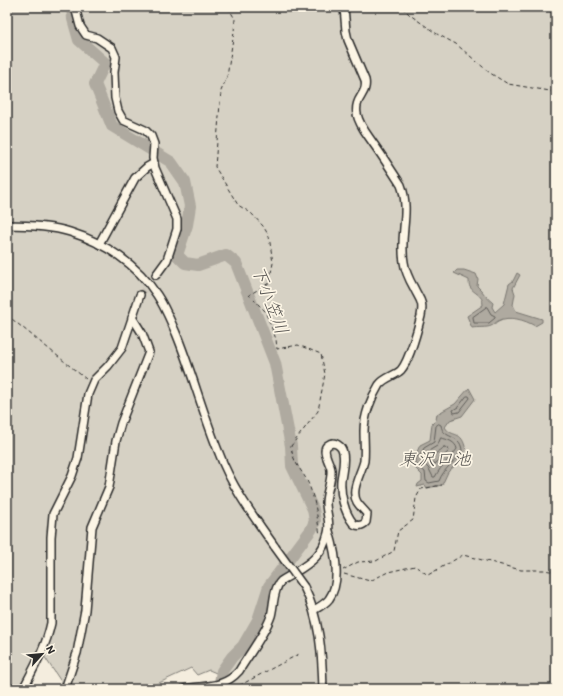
<svg xmlns="http://www.w3.org/2000/svg" width="563" height="696" font-family="Itim,'Klee One',sans-serif">
  <rect width="100%" height="100%" fill="#f4edde"/>
  <filter id="ink" filterUnits="userSpaceOnUse"><feTurbulence type="fractalNoise" baseFrequency=".025" numOctaves="2"/><feDisplacementMap in="SourceGraphic" scale="8" xChannelSelector="R" yChannelSelector="G"/><feConvolveMatrix kernelMatrix="1 2 1 2 8 2 1 2 1" color-interpolation-filters="sRGB"/></filter>
  <g filter="url(#ink)">
    <path fill="#d6d1c4" stroke="#807e78" d="M7,7H556V689H219L221,675L209,670L197,675L191,668L146,689H66L42,653L25,678L19,689H7Z"/>
    <g fill="#afaaa0" stroke="#7a7771">
      <path d="M457,270H464L476,274L478,279L477,286C483,291 486,298 493,303L492,307L495,312L504,304L509,284L513,281L517,273L520,275L513,288L515,294L513,305L516,311L542,319V322L535,326C525,320 509,315 498,321C496,322 494,325 491,326C487,328 477,327 472,328L467,316L483,305C483,294 474,294 470,287C469,285 469,282 469,280L454,273Z"/>
      <path d="M469,388L475,399L462,416L450,420L445,427C452,439 462,428 466,451L460,461L448,472L442,485L427,488L425,485L417,487L418,484L422,481V475L412,465V454L417,452L420,445L430,440L432,424L436,420L437,414L455,404Z"/>
    </g>
    <g fill="none" stroke-linecap="round" stroke-linejoin="round">
      <g stroke="#605e5a" stroke-width="1">
        <path d="M487,307L491,314L495,316V318L489,323H474L473,317Z"/>
        <path d="M467,396H469L470,398L459,412L454,413L453,410L458,407Z"/>
        <path d="M439,424L441,425C443,440 460,433 462,450C455,462 444,468 439,481L429,483L426,481L425,472L416,464V458L421,454L424,448L434,442L436,426Z"/>
        <path d="M441,438C447,439 456,442 457,449C450,459 442,464 435,477H433L429,469L421,460L427,452L437,446Z"/>
        <path d="M444,447L448,448L449,451L435,464H433L430,460C432,454 440,452 444,447Z"/>
      </g>
      <path stroke="#afaaa0" stroke-width="12" d="M72,7L73,19L79,40L105,63L95,84L112,126L171,162L185,182L190,206L187,225L177,255L185,263L198,265L226,255L236,263L275,363L291,446L292,466L313,509L315,521L311,530L269,586L258,620L243,646L232,657L222,671L219,689"/>
      <path stroke="#ccc6ba" stroke-width="7" stroke-dasharray="7 3.5" stroke-linecap="butt" d="M140,295L156,275"/>
      <g stroke="#2b2b2b" stroke-width="10">
        <g id="minor">
          <path d="M75,7L80,26L86,35L97,38L112,48L116,57L114,72L115,98L118,111L123,120L145,130L151,136L154,144L153,158L155,168L177,219V229L167,260L156,275"/>
          <path d="M7,225C28,225 51,226 70,232C105,243 137,264 157,295C165,307 170,320 176,333C192,372 203,414 219,453C232,488 254,517 275,547"/>
          <path d="M99,244L135,178L147,167L154,163"/>
          <path d="M304,587C320,619 322,653 323,689"/>
          <path d="M314,610C319,607 325,604 329,599C342,581 335,551 329,531"/>
          <path d="M23,689C34,668 46,647 51,623V537L53,514L72,476L78,458L88,394L94,380L108,366L122,348L140,295"/>
          <path d="M65,689L77,653L85,610L92,527L109,487L116,441L121,423L149,352L142,333L132,317"/>
          <path d="M184,689C206,685 223,689 239,671C249,654 265,634 271,616C274,605 273,589 281,581C285,578 290,576 294,573C312,562 323,554 328,533C331,523 326,513 326,503C326,492 332,481 331,470C331,464 320,450 328,445C334,440 342,446 343,453C345,462 342,471 341,480C340,493 344,512 353,523C357,527 362,526 366,522L367,514C364,510 360,507 357,502C350,490 361,474 364,461C365,451 364,441 364,431C364,416 371,398 379,385C385,377 395,376 401,370C409,361 418,328 421,316C424,301 419,299 414,288C410,281 405,270 404,262C399,236 411,211 401,185C392,171 383,157 373,143C367,134 359,125 357,114C354,97 368,95 365,80L348,40L346,31L344,7"/>
        </g>
      </g>
      <g stroke="#2b2b2b" stroke-width="1" stroke-dasharray="4 3" stroke-linecap="butt">
        <path d="M228,7L235,19L234,32L227,77L221,91L215,167L238,205L251,213L263,226L269,236L273,263L269,283L249,295L265,311L276,339L277,349L298,345L321,354L325,374L318,411L291,446C293,465 303,470 309,485C316,502 317,518 320,535"/>
        <path d="M402,7L410,15L437,34L456,44L490,73L508,84L556,92"/>
        <path d="M7,315L86,379"/>
        <path d="M343,570L358,562L376,561L394,551L398,531L413,520L416,498L421,489L442,485"/>
        <path d="M344,574L370,581L388,572L415,566L428,575L463,555L521,570H544L556,572"/>
        <path d="M233,689L301,653"/>
      </g>
      <use href="#minor" stroke="#fcf5e5" stroke-width="7"/>
      <g stroke="#2b2b2b" stroke-width="10" stroke-linecap="butt">
        <path id="minor-bridge" d="M275,547L304,587"/>
      </g>
      <use href="#minor-bridge" stroke="#fcf5e5" stroke-width="7"/>
    </g>
  </g>
  <g text-anchor="middle" stroke-width="3.5" stroke-linejoin="round" paint-order="stroke">
    <g font-size="18" font-style="italic" fill="#595754" stroke="#fcf5e5">
      <text transform="translate(270 300) rotate(69)" y="6">下小笠川</text>
      <text x="435" y="465">東沢口池</text>
    </g>
  </g>
  <rect width="563" height="696" fill="none" stroke="#fcf5e5" stroke-width="24"/>
  <rect x="12" y="12" width="539" height="672" fill="none" stroke="#2b2b2b" stroke-width="1.5" filter="url(#ink)"/>
  <g transform="translate(42 654) rotate(63)" stroke="#fcf5e5" stroke-width="3" paint-order="stroke">
  <path d="M0-3L7 15L0 10L-7 15Z" fill="#2b2b2b"/>
  <text y="-6" font-size="11" font-weight="bold" text-anchor="middle" fill="#2b2b2b">N</text>
  </g>
</svg>
